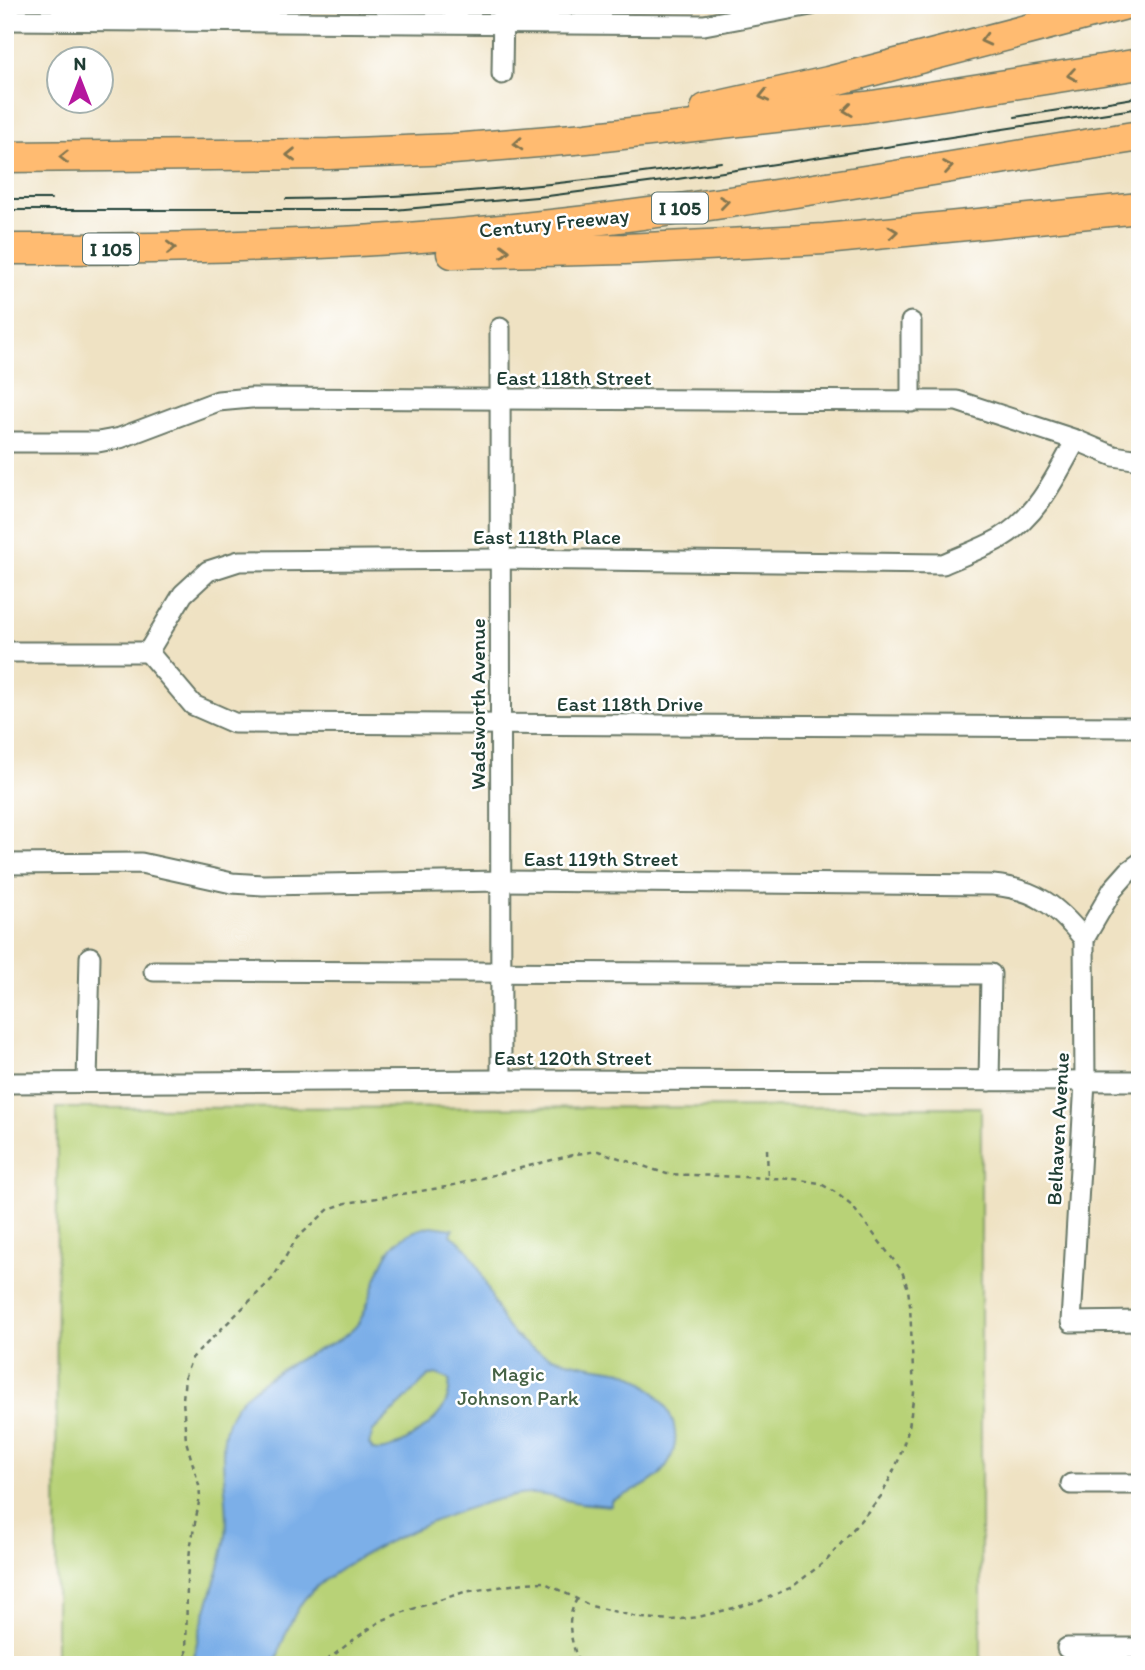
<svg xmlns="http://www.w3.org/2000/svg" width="1145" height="1670" font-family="Itim,sans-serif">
  <rect width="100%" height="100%" fill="#fff"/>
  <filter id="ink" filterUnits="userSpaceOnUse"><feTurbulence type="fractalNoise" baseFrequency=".0143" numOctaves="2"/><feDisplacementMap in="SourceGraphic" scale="14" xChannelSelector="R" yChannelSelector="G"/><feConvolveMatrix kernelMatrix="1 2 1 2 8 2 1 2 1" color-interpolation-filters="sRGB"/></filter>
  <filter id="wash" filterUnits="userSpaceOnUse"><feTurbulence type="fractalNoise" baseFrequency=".00686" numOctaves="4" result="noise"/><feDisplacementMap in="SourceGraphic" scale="28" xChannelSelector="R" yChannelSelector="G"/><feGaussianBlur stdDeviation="1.57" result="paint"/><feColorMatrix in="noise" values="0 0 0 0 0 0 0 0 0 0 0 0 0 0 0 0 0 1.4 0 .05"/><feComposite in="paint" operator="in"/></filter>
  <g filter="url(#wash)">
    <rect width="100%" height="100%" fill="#efe2c3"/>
    <path fill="#b8d277" stroke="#6c8856" stroke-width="2" d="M981,1107V1665H56L57,1108Z"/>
    <path fill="#7cafe8" stroke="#4e768e" stroke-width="2" fill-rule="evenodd" d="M431,1226L453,1229L451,1235C471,1248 478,1266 487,1287C492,1298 497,1310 503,1321C528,1361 581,1364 623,1371C664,1388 696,1437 659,1475C646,1487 627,1494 611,1501V1506C599,1505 586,1504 574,1502C560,1499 547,1494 532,1494C479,1495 335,1558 303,1601C291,1619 281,1644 275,1665H193C198,1620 220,1579 226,1535C232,1490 206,1434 244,1397C261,1382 281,1369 301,1358C319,1348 342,1342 356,1326C363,1318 366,1307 370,1297C384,1259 387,1236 431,1226ZM436,1374L449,1379C451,1391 448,1400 442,1410C431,1426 392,1455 373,1450L369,1444L373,1431L429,1376Z"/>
  </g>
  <g filter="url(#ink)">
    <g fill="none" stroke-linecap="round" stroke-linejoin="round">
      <g stroke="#687766" stroke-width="23">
        <g id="minor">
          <path d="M5,20L704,25L811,5"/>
          <path d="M502,74L503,5"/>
          <path d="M500,328L501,1080"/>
          <path d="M911,402V322"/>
          <path d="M5,442H98L120,438L218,401L251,398L957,401L1076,440L1114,456L1140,460"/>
          <path d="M5,652H148"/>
          <path d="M148,652L183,594L208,571L239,561L500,559L943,564C961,556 981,549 999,539C1036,518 1056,477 1076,440"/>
          <path d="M148,652L193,705L234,723L1140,727"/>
          <path d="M1140,863L1129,871L1113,889L1084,939L1085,1082L1071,1322L1140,1321"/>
          <path d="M5,864L141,863L232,883L263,885L501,881L993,885C1036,889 1057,906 1084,939"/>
          <path d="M154,971L991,974L989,1081"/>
          <path d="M87,1082L90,957"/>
          <path d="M5,1083L501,1080L1140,1081"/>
          <path d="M1071,1484H1140"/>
          <path d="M1067,1648H1140"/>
        </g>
      </g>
      <g stroke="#687766" stroke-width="33">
        <g id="highway">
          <path d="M706,109L828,82L1122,5"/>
          <path d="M5,157L329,154L453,149L586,138L866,107L1140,64"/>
          <path d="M5,249C153,249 300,247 447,235C679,216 910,173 1140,136"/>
          <path d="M452,253L625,249L825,239L1140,208"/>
        </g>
      </g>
      <g stroke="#687766" stroke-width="2.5" stroke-dasharray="5 5" stroke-linecap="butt">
        <path d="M767,1149L768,1178"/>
        <path d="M577,1599C564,1621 572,1641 579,1665"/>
        <path d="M186,1665L187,1579L190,1549L200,1497L199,1485L186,1441L183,1400L185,1376L192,1358L273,1278L296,1239L329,1209L346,1203L446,1187L576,1154L598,1151L667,1174L795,1179L819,1183L835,1192L852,1206L902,1271L908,1289L910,1305L914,1393L909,1427L899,1459L882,1495L827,1560L792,1587L760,1601L699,1617L672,1620L642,1618L591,1606L543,1582L525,1583L464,1592L395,1615L381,1621L357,1637L321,1665"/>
      </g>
      <use href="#minor" stroke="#fff" stroke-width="19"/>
      <use href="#highway" stroke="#ffbb71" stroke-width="30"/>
      <g stroke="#1f3d34" stroke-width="2">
        <path d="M1015,117L1140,97"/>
        <path d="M5,199H51"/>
        <path d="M286,199C432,198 577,184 721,162"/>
        <path d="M5,210H394L548,196L671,180L1140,108"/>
      </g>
    </g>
    <defs><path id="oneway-chevron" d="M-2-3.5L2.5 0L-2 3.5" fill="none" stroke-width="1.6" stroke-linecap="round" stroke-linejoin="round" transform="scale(1.75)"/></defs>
    <g stroke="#84764f">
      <use href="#oneway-chevron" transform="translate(985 40) rotate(166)"/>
      <use href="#oneway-chevron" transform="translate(1072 75) rotate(171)"/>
      <use href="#oneway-chevron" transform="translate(764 96) rotate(167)"/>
      <use href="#oneway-chevron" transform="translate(848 110) rotate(173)"/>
      <use href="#oneway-chevron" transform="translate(518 144) rotate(176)"/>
      <use href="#oneway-chevron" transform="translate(291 155) rotate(179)"/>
      <use href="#oneway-chevron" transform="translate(64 157) rotate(180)"/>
      <use href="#oneway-chevron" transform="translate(948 167) rotate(-9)"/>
      <use href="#oneway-chevron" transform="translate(724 202) rotate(-8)"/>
      <use href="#oneway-chevron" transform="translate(893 232) rotate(-6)"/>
      <use href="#oneway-chevron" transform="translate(171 248) rotate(-1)"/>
      <use href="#oneway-chevron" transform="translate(505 251) rotate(-1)"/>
    </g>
  </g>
  <g text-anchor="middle" stroke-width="5" stroke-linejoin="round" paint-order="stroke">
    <g fill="#fff" stroke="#627771" stroke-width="2">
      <rect x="652" y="192.5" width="56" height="31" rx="5"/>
      <rect x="83" y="233.5" width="56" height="31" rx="5"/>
    </g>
    <g font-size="19" font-weight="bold" fill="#1f3d34">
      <text x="680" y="215">I 105</text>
      <text x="111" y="256">I 105</text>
    </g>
    <g font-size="21" fill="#1f3d34" stroke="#fff">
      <text transform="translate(554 223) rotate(-6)" y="7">Century Freeway</text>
      <text x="574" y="385">East 118th Street</text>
      <text x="547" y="544">East 118th Place</text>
      <text transform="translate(478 704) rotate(-90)" y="7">Wadsworth Avenue</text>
      <text x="630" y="711">East 118th Drive</text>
      <text x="601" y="866">East 119th Street</text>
      <text x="573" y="1065">East 120th Street</text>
      <text transform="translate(1058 1129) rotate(-87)" y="7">Belhaven Avenue</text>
    </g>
    <g font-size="21" fill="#456245" stroke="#fff">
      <text x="518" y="1381">Magic<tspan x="518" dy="24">Johnson Park</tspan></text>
    </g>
  </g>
  <rect width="1145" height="1670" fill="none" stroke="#fff" stroke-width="28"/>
  <g transform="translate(80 80)"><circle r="33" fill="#ffffff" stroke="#a5b1ae" stroke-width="2"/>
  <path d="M0-5L12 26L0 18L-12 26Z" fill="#b5179e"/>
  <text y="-10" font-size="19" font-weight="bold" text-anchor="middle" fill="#1f3d34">N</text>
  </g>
</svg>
